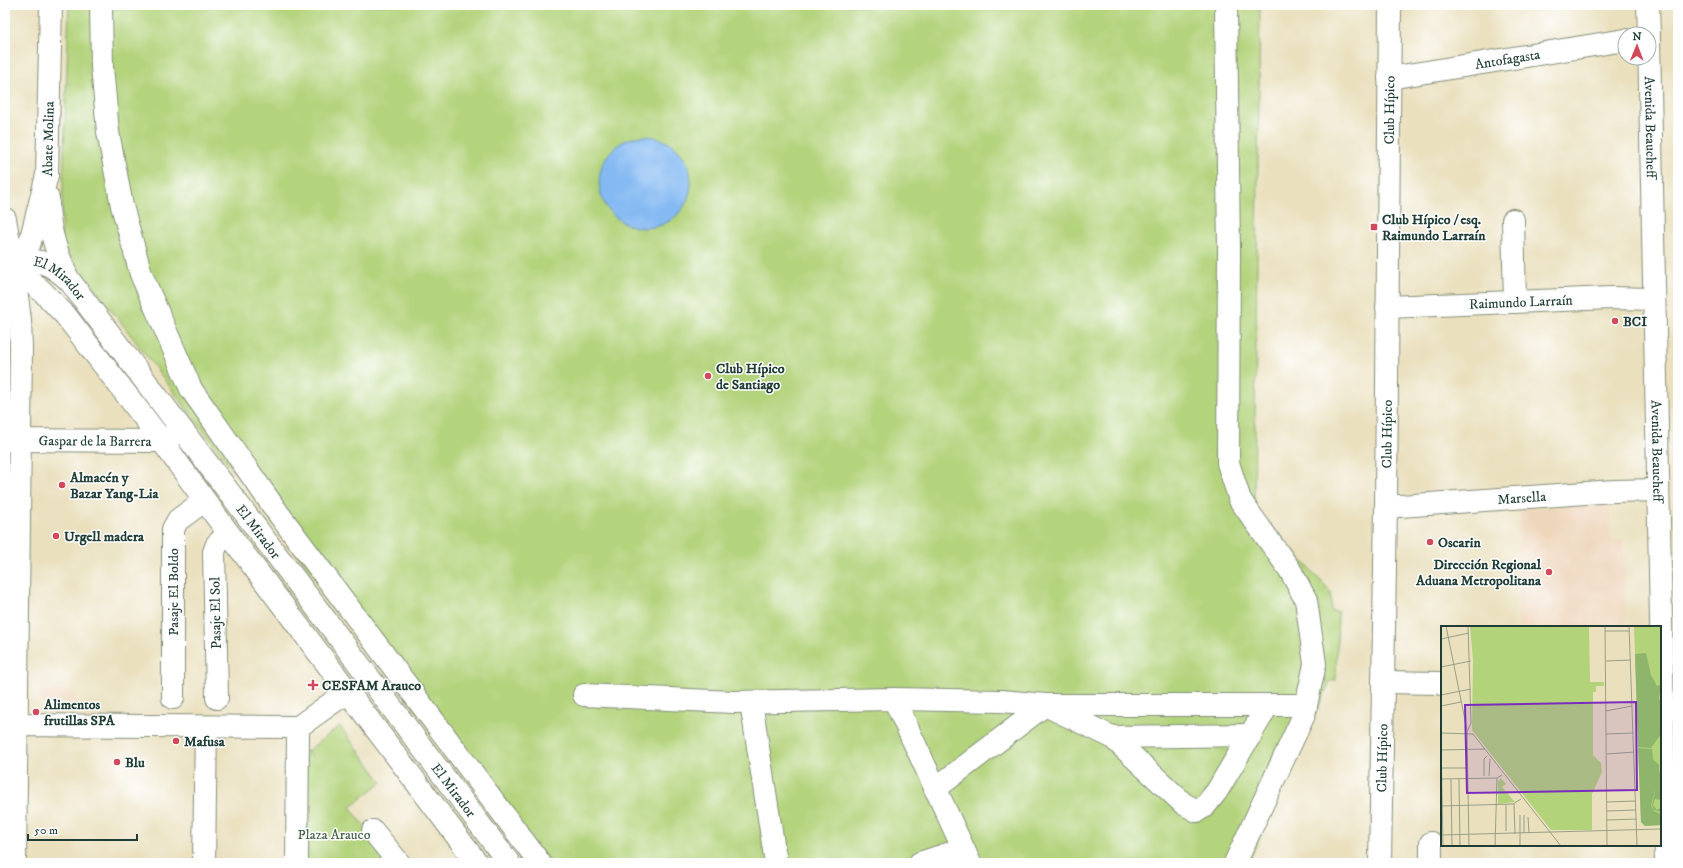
<svg xmlns="http://www.w3.org/2000/svg" width="1683" height="868" font-family="'IM FELL DW Pica',serif">
  <rect width="100%" height="100%" fill="#fff"/>
  <filter id="ink" filterUnits="userSpaceOnUse"><feTurbulence type="fractalNoise" baseFrequency=".025" numOctaves="2"/><feDisplacementMap in="SourceGraphic" scale="8" xChannelSelector="R" yChannelSelector="G"/><feConvolveMatrix kernelMatrix="1 2 1 2 8 2 1 2 1" color-interpolation-filters="sRGB"/></filter>
  <filter id="wash" filterUnits="userSpaceOnUse"><feTurbulence type="fractalNoise" baseFrequency=".012" numOctaves="4" result="noise"/><feDisplacementMap in="SourceGraphic" scale="16" xChannelSelector="R" yChannelSelector="G"/><feGaussianBlur stdDeviation="0.9" result="paint"/><feColorMatrix in="noise" values="0 0 0 0 0 0 0 0 0 0 0 0 0 0 0 0 0 1.4 0 .05"/><feComposite in="paint" operator="in"/></filter>
  <g filter="url(#wash)">
    <rect width="100%" height="100%" fill="#eae0be"/>
    <g fill="#eed6bb">
      <path d="M1610,504L1611,539H1623L1626,627H1518L1519,509Z"/>
      <path d="M39,691L76,692V705H45L39,701Z"/>
    </g>
    <g fill="#b3d37b" stroke="#698858">
      <path d="M69,5H1260L1254,508L1331,592V611L1338,612L1336,680L1330,681L1248,863H533L61,244Z"/>
      <path d="M340,726L382,782L350,807L393,863H305V750L312,757L307,751Z"/>
    </g>
    <circle fill="#84b9f2" stroke="#527b93" cx="645" cy="182" r="46"/>
  </g>
  <g filter="url(#ink)">
    <g fill="none" stroke-linecap="round" stroke-linejoin="round">
      <g stroke="#848e79" stroke-width="24">
        <g id="minor">
          <path d="M101,5L102,67L105,99L108,132L122,206L141,274L191,389L278,513L540,863"/>
          <path d="M1226,5L1229,249L1228,463L1240,500L1290,570L1306,600L1315,664L1304,715L1235,863"/>
          <path id="s1" d="M1389,78L1625,40"/>
          <path d="M5,219L13,265"/>
          <path d="M1513,220L1515,302"/>
          <path id="s2" d="M1387,307L1611,298L1654,299"/>
          <path id="s3" d="M5,440L162,441L182,430"/>
          <path id="s4" d="M1386,507L1614,491L1658,490"/>
          <path d="M1383,682L1438,683L1442,684"/>
          <path d="M584,695L733,702L894,699L970,863"/>
          <path d="M173,698V529L178,520L204,501"/>
          <path d="M217,698L214,552L217,544L229,534"/>
          <path d="M894,699L1002,701L1045,705H1306"/>
          <path d="M751,702L776,863"/>
          <path d="M5,725L298,727L336,700L349,693"/>
          <path d="M1112,737L1251,735"/>
          <path d="M935,789L1045,705L1112,737L1184,804L1197,811L1205,806L1217,791L1268,705"/>
          <path d="M373,831L399,863"/>
          <path d="M204,863L206,727"/>
          <path d="M297,863L298,727"/>
          <path d="M920,863L963,849"/>
          <path d="M1431,863V843"/>
        </g>
      </g>
      <g stroke="#848e79" stroke-width="24">
        <g id="major">
          <path d="M1648,5L1649,34"/>
          <path id="s5" d="M1649,39L1666,863"/>
          <path d="M48,198C47,227 57,253 68,279"/>
          <path id="s6" d="M5,265C13,265 19,262 27,261C44,259 56,269 69,280L509,863"/>
          <path d="M13,265L44,293L66,316L162,441L229,534L477,863"/>
          <path d="M13,265L20,320L21,347L15,863"/>
          <path id="s7" d="M13,265L24,252L30,242L47,175L51,5"/>
          <path id="s8" d="M1380,863L1386,507L1390,5"/>
        </g>
      </g>
      <use href="#minor" stroke="#fff" stroke-width="22"/>
      <use href="#major" stroke="#fff" stroke-width="22"/>
    </g>
  </g>
  <g fill="#d1495b" stroke="#fff" stroke-width="1.5">
    <rect x="1370" y="223" width="8" height="8" rx="2"/>
    <circle cx="1615" cy="321" r="4"/>
    <circle cx="708" cy="376" r="4"/>
    <circle cx="62" cy="485" r="4"/>
    <circle cx="56" cy="536" r="4"/>
    <circle cx="1430" cy="542" r="4"/>
    <circle cx="1549" cy="572" r="4"/>
    <path d="M311 679h4v4h4v4h-4v4h-4v-4h-4v-4h4z"/>
    <circle cx="36" cy="712" r="4"/>
    <circle cx="176" cy="741" r="4"/>
    <circle cx="117" cy="762" r="4"/>
  </g>
  <g text-anchor="middle" stroke-width="3" stroke-linejoin="round" paint-order="stroke">
    <g font-size="14" fill="#1f3d34" stroke="#fff">
      <text dy="5" stroke="none"><textPath href="#s1" startOffset="120">Antofagasta</textPath></text>
      <text dy="5" stroke="none"><textPath href="#s8" startOffset="753">Club Hípico</textPath></text>
      <text dy="5" stroke="none"><textPath href="#s5" startOffset="88">Avenida Beaucheff</textPath></text>
      <text dy="5" stroke="none"><textPath href="#s7" startOffset="134">Abate Molina</textPath></text>
      <text dy="5" stroke="none"><textPath href="#s6" startOffset="61">El Mirador</textPath></text>
      <text dy="5" stroke="none"><textPath href="#s2" startOffset="134">Raimundo Larraín</textPath></text>
      <text dy="5" stroke="none"><textPath href="#s8" startOffset="429">Club Hípico</textPath></text>
      <text dy="5" stroke="none"><textPath href="#s3" startOffset="90">Gaspar de la Barrera</textPath></text>
      <text dy="5" stroke="none"><textPath href="#s5" startOffset="412">Avenida Beaucheff</textPath></text>
      <text dy="5" stroke="none"><textPath href="#s4" startOffset="136">Marsella</textPath></text>
      <text dy="5" stroke="none"><textPath href="#s6" startOffset="385">El Mirador</textPath></text>
      <text transform="translate(173 592) rotate(-90)" y="5">Pasaje El Boldo</text>
      <text transform="translate(215 613) rotate(-91)" y="5">Pasaje El Sol</text>
      <text dy="5" stroke="none"><textPath href="#s8" startOffset="105">Club Hípico</textPath></text>
      <text dy="5" stroke="none"><textPath href="#s6" startOffset="709">El Mirador</textPath></text>
    </g>
    <g font-size="14" font-weight="bold" fill="#1f3d34" stroke="#fff" text-anchor="start">
      <text x="1382" y="224">Club Hípico / esq.<tspan x="1382" dy="16">Raimundo Larraín</tspan></text>
      <text x="1623" y="326">BCI</text>
      <text x="716" y="373">Club Hípico<tspan x="716" dy="16">de Santiago</tspan></text>
      <text x="70" y="482">Almacén y<tspan x="70" dy="16">Bazar Yang-Lia</tspan></text>
      <text x="64" y="541">Urgell madera</text>
      <text x="1438" y="547">Oscarin</text>
      <text x="1541" y="569" text-anchor="end">Dirección Regional<tspan x="1541" dy="16">Aduana Metropolitana</tspan></text>
      <text x="322" y="690">CESFAM Arauco</text>
      <text x="44" y="709">Alimentos<tspan x="44" dy="16">frutillas SPA</tspan></text>
      <text x="184" y="746">Mafusa</text>
      <text x="125" y="767">Blu</text>
    </g>
    <g font-size="14" fill="#446246" stroke="#fff">
      <text x="334" y="839">Plaza Arauco</text>
    </g>
  </g>
  <g transform="translate(1441 626)">
    <rect width="220" height="220" fill="#eae0be"/>
    <path d="M29,0H148L149,56H163V60H155V66H152V129L160,137L161,146L151,168V204H110L31,104L32,34ZM193,0H220V199L204,200L200,196ZM60,152L65,158L61,161L74,176L57,178V155Z" fill="#b3d37b"/>
    <path d="M205,27L210,49L216,60L220,59L218,72L220,78V108L210,122L197,121L194,28ZM197,122L211,123L212,133L218,139V151L210,179L213,185L220,188V199L204,200L200,196ZM220,139V174L214,173L212,179L216,184L220,182V186L213,184L211,179Z" fill="#8eb56b"/>
    <path fill="none" stroke="#999f87" stroke-width="1" d="M5,0L26,104M164,0L166,220M188,0L196,220M164,5H189M0,13L28,7M165,35L190,34M0,41L30,35M0,69L30,63M0,80L20,76M165,85L191,80M26,106L28,220M26,106L30,97L27,0M0,107L32,108L120,220M165,108L192,107M0,114L2,220M0,124L44,123M166,128L193,126M1,142H27M43,150V133L46,130M48,150L49,133M0,153L56,152L61,149M10,153L11,220M18,153L19,220M166,176L195,175M65,178V205M73,178L74,208M0,180L72,178L80,173M166,185L195,184M79,189V220M83,189V207M87,191L88,207M166,194L196,193M0,209L220,203M54,220L56,152"/>
    <path fill="#7b2cbf" fill-opacity="0.15" stroke="#7b2cbf" stroke-width="2" d="M195,76L196,164L26,167L24,79Z"/>
    <rect width="220" height="220" fill="none" stroke="#1f3d34" stroke-width="2"/>
  </g>
  <rect width="1683" height="868" fill="none" stroke="#fff" stroke-width="20"/>
  <g transform="translate(1637 46) rotate(1)"><circle r="19" fill="#ffffff" stroke="#a5b1ae"/>
  <path d="M0-3L7 15L0 10L-7 15Z" fill="#d1495b"/>
  <text y="-6" font-size="11" font-weight="bold" text-anchor="middle" fill="#1f3d34">N</text>
  </g>
  <path d="M28 834v6h109v-6" fill="none" stroke="#1f3d34" stroke-width="2"/>
  <text x="34" y="834" font-size="12" fill="#1f3d34" stroke="#ffffff" stroke-width="3" paint-order="stroke">50 m</text>
</svg>
